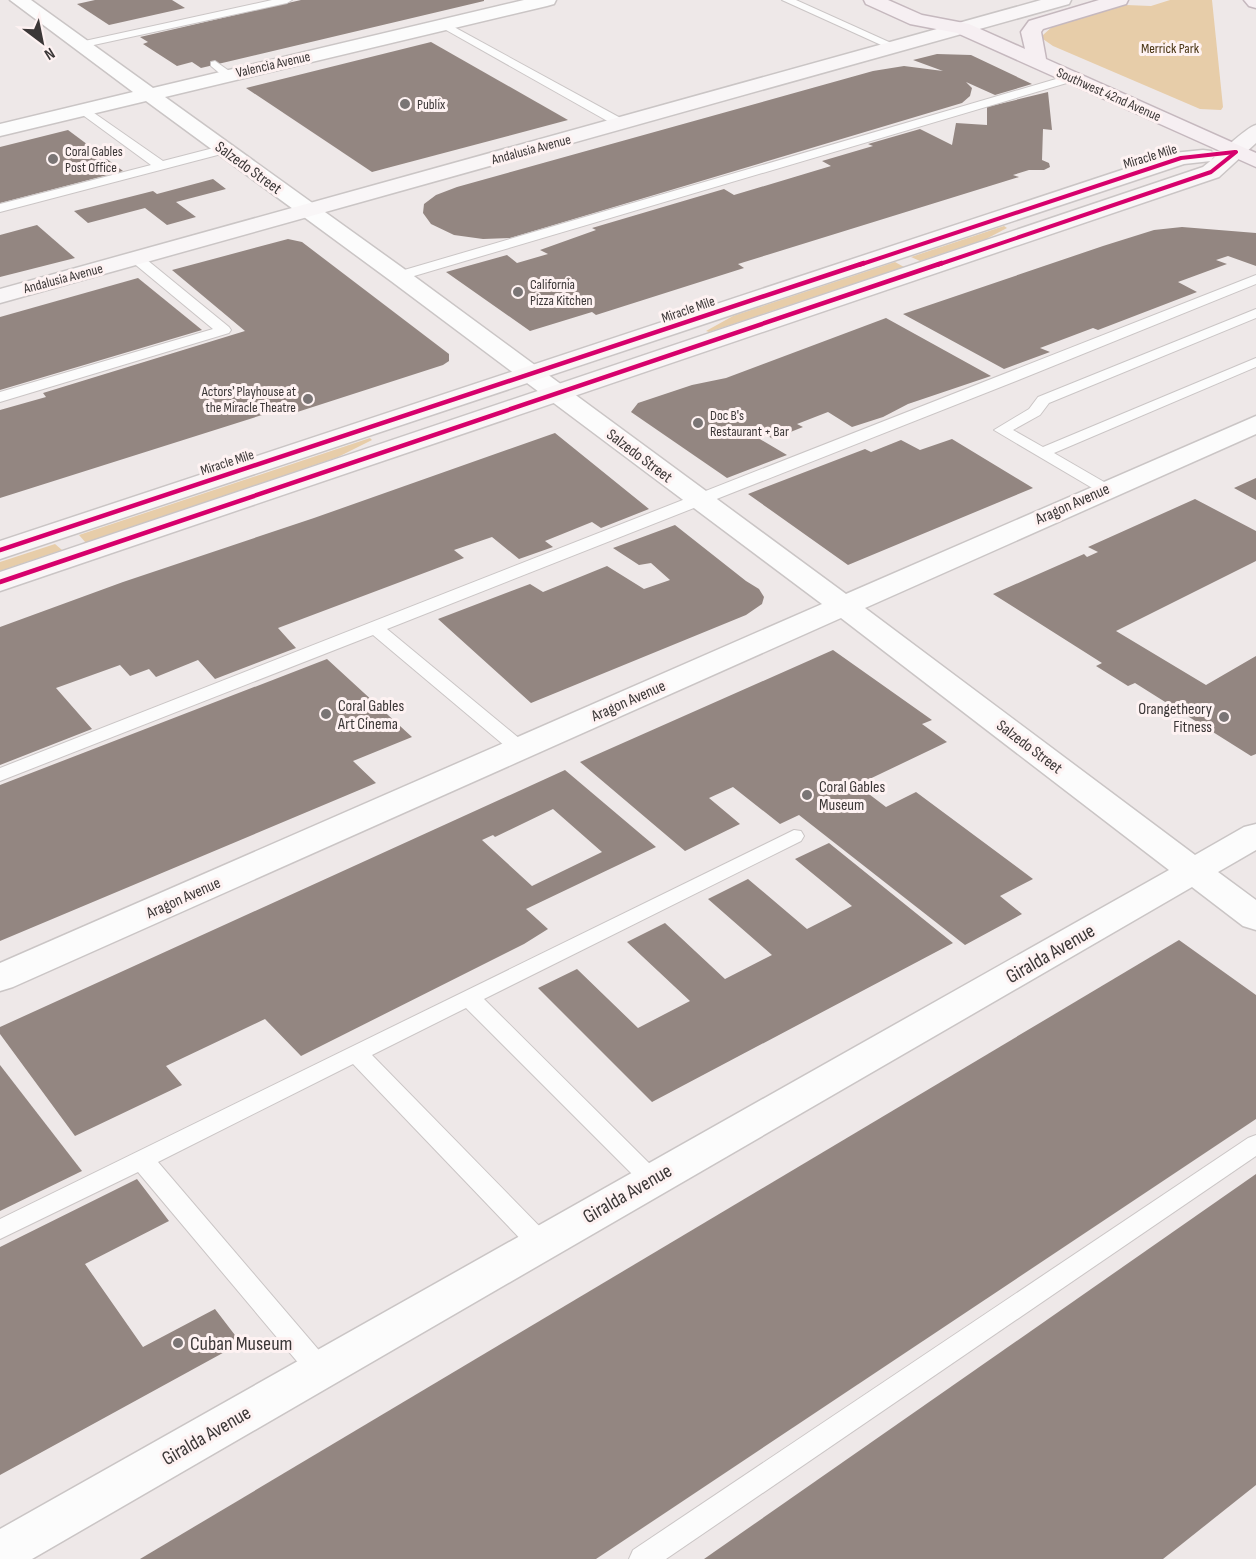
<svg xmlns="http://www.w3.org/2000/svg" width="1256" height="1559" font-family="'Sofia Sans Condensed',sans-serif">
  <rect width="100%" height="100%" fill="#eee8e8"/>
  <g fill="#e7cda9">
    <path d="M1170,0H1212L1223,107L1221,110L1200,109L1053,46L1043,39V35L1053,26L1126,5L1151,6Z"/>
    <path d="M1004,226L1007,228L986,239L920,261L911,257Z"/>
    <path d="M895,262L904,267L709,332L706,331L733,316Z"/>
    <path d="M370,438L372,440L338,457L86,543L79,535Z"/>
    <path d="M55,544L62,550L0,571V562Z"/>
  </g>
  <g fill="#938681" fill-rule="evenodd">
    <path d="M95,0H172L185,8L109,25L77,4Z"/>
    <path d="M301,0H484V1L201,68L192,62L177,66L143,44L148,42L140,37Z"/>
    <path d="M431,42L568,120L372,172L246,88Z"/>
    <path d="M937,54L971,55L1032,84L995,95L966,82L972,88L970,96L962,103L510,238L483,239L454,235L431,224L423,213L424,204L436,195L457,187L873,71L904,66L943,71L913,60Z"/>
    <path d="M1048,92L1052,130L1043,129L1042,160L1049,163L1050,167L1044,170H1029L1013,175L1019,177L738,264L744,268L596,315L592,312L530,331L446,272L507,255L517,263L548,254L540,250L596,230L592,228L724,189L734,195L831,166L822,161L873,146L868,144L920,129L952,145L956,123L987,125V107Z"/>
    <path d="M68,130L123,171L0,203V147Z"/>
    <path d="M213,179L226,189L176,202L196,217L167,225L145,208L88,223L74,211L153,191L157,194Z"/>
    <path d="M37,225L75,258L0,277V235Z"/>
    <path d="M1182,227L1256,233V266L1228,256L1216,260L1227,264L1178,282L1197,292L1098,330L1093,328L1040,348L1050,352L1004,369L903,314L1103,246L1154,230Z"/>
    <path d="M288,239L302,242L449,354V361L443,365L288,415L281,409L0,498V410L46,397L43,393L245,331L172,270Z"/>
    <path d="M138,278L202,330L0,390V317Z"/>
    <path d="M886,318L991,376L908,404L883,417L852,427L828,412L797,424L803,427L773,439L766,435L758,438L787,455L727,478L631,412L638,403L692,385L726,378Z"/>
    <path d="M555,433L649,509L601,528L592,522L545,541L553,547L519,559L492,537L454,550L464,558L278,628L296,648L215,679L198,660L156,677L149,669L130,676L120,665L56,688L92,729L0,765V627L123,582L314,518Z"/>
    <path d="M952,439L1033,488L848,565L748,494L865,449L871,452L901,440L920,450Z"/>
    <path d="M1256,478V500L1234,488Z"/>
    <path d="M1195,499L1256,531V561L1116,631L1206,685L1256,656V754L1251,756L1135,683L1128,686L1096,666L1102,663L993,594L1084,554L1087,557L1098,552L1088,547Z"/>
    <path d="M675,525L746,581L759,589L764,597L762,604L746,615L531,703L438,619L530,584L543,592L607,566L644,589L670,580L651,563L639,565L613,548Z"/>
    <path d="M833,650L932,720L922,724L947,742L857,785L886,807L916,792L1033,879L1000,896L1022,914L965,945L799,815L780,824L733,787L709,798L740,824L685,851L580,762Z"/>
    <path d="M327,659L412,737L353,761L376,783L0,941V785Z"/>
    <path d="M565,770L656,847L526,909L548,929L524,944L301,1056L265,1019L166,1066L182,1085L75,1136L0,1034V1027ZM553,809L602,852L532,886L482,840L493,835L495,837Z"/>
    <path d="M829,843L953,943L652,1102L538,988L577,969L638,1028L690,1001L627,942L665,923L725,979L772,955L708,899L748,879L807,929L852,906L795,859Z"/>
    <path d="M1179,940L1256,995V1119L596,1559H140Z"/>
    <path d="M0,1065L82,1171L0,1211Z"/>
    <path d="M1256,1174V1485L1163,1559H704Z"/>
    <path d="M137,1179L169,1221L85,1264L143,1347L215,1309L241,1343L0,1475V1247Z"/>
  </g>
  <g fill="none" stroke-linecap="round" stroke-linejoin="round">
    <g stroke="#cac5c5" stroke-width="2">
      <g id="lane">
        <path d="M272,0H292L287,3L80,48L74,45L80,42Z"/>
        <path d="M782,0H796L900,47L898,49H890Z"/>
        <path d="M443,21L626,121L628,124L622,128L618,127L439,26V22Z"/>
        <path d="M215,61L232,73V77H224L211,66V62Z"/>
        <path d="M1073,74L1079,78L1077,80L404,279L399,280L392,276L394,273Z"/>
        <path d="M84,106L163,161L225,145L231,149L229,152L0,212V204L151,165L80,113L78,110Z"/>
        <path d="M136,254L141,255L229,327L231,330L229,333L0,402V392L213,329L131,261L129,258L131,255Z"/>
        <path d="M1256,275V284L1016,381L387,629L526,744L529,748L526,752H512L373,635L0,781V768Z"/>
        <path d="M1256,309V318L1049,403L1040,415L1013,430L1043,447L1256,358V367L1054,453L1111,486L1113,489L1111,492H1099L994,430L1029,409L1038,397Z"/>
        <path d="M794,830L801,831L804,836L801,841L484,999L659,1173L663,1179L659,1185L651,1188L643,1185L466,1008L372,1055L549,1236L552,1243L549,1250L540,1253L531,1250L353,1064L158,1162L329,1362L333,1370L329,1378L320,1381L311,1378L138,1172L0,1239V1219Z"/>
        <path d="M1256,1135V1156L666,1559H629L633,1550L1248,1138Z"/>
      </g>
    </g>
    <g stroke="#cac5c5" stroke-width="3">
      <path id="street" d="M10,0H31L153,88L524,0H556L554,4L547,6L165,97L407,271L846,594L1256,416V434L865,608L1195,855L1244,827L1256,824V850L1218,872L1256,900V930L1243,926L1192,887L32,1559H0V1529L1169,870L841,618L13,987L0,991V963L822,604L391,281L146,101L0,136V124L133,92Z"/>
    </g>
    <g stroke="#cac5c5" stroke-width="3">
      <g id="secondary">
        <path d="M1041,0H1071L1069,4L0,303V289Z"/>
        <path d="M1256,125V143L1219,177L0,591V572L1203,167C1215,158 1246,127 1256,125Z"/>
        <path d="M1203,150L1211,151L1214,156L1211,161L1184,164L0,559V541L1173,153Z"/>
      </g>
    </g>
    <g stroke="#c5b8be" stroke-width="3">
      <g id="primary">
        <path d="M864,0H888L922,15L969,24L1025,49L1021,32L1029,21L1099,0H1128L1126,4L1043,29L1041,32L1046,59L1256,153V167L957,33L910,24L866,4Z"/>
        <path d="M1244,0H1256V8L1249,6Z"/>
      </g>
    </g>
    <use href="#lane" fill="#fcfcfc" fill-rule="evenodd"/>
    <use href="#street" fill="#fcfcfc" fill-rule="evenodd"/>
    <use href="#secondary" fill="#f9f6f7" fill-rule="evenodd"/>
    <use href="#primary" fill="#f6eff2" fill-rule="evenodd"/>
    <g stroke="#fef2f2" stroke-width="6">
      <g id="cycleway-far1">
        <path d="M859,265L1181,158L1235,152"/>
        <path d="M937,265L1211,172L1236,152"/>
      </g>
    </g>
    <g stroke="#fef2f2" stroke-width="8">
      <g id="cycleway">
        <path d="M0,550L864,263"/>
        <path d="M0,582L942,263"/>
      </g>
    </g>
    <use href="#cycleway-far1" stroke="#d6006c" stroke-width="4"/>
    <use href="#cycleway" stroke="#d6006c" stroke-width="4.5"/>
  </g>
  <g fill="#7a7575" stroke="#fef2f2" stroke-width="2">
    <circle cx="405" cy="104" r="6"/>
    <circle cx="53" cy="159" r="6"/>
    <circle cx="518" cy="292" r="6"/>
    <circle cx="308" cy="399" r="6"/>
    <circle cx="698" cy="423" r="6"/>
    <circle cx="326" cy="714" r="6"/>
    <circle cx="1224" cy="717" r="6"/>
    <circle cx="807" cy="795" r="6"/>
    <circle cx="178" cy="1343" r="6"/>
  </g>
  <g text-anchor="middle" stroke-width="6" stroke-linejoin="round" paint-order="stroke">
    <g font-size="14" fill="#493514" stroke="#fef2f2">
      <text x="1170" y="53">Merrick Park</text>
    </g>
    <g font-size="14" fill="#3b3737" stroke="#fef2f2">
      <text transform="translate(273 64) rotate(-13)" y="5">Valencia Avenue</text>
      <text transform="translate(1109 94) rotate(24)" y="5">Southwest 42nd Avenue</text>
      <text transform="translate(531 149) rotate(-15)" y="5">Andalusia Avenue</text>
      <text transform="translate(1150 156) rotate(-17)" y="5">Miracle Mile</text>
      <text transform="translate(63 278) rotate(-15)" y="5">Andalusia Avenue</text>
      <text transform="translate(688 309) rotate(-19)" y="5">Miracle Mile</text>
      <text transform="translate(227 462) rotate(-18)" y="5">Miracle Mile</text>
    </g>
    <g font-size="14" fill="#3b3737" stroke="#fef2f2" text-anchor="start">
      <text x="417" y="109">Publix</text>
      <text x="65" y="156">Coral Gables<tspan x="65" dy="16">Post Office</tspan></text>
      <text x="530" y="289">California<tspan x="530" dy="16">Pizza Kitchen</tspan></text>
      <text x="296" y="396" text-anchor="end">Actors' Playhouse at<tspan x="296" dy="16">the Miracle Theatre</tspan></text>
      <text x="710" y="420">Doc B's<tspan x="710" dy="16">Restaurant + Bar</tspan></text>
    </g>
    <g font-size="16" fill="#3b3737" stroke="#fef2f2">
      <text transform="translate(249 167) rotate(36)" y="6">Salzedo Street</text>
      <text transform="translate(640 455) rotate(37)" y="6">Salzedo Street</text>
      <text transform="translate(1072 503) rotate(-24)" y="6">Aragon Avenue</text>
      <text transform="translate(628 700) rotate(-24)" y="6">Aragon Avenue</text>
      <text transform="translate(1030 746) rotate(37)" y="6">Salzedo Street</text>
      <text transform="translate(183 897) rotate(-24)" y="6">Aragon Avenue</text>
    </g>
    <g font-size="16" fill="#3b3737" stroke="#fef2f2" text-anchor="start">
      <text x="338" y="711">Coral Gables<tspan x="338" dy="18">Art Cinema</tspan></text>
      <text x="1212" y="714" text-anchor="end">Orangetheory<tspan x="1212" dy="18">Fitness</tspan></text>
      <text x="819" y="792">Coral Gables<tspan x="819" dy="18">Museum</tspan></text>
    </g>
    <g font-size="20" fill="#3b3737" stroke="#fef2f2">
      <text transform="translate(1050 953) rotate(-30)" y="7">Giralda Avenue</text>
      <text transform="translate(627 1193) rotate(-30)" y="7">Giralda Avenue</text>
      <text transform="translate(206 1435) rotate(-30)" y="7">Giralda Avenue</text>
    </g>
    <g font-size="20" fill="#3b3737" stroke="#fef2f2" text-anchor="start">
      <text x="190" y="1350">Cuban Museum</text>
    </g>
  </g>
  <g transform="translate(42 42) rotate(148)" stroke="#fef2f2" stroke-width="4.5" paint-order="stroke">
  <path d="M0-4.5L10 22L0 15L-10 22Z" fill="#3b3737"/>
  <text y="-9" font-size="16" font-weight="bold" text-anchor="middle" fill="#3b3737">N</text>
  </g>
</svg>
